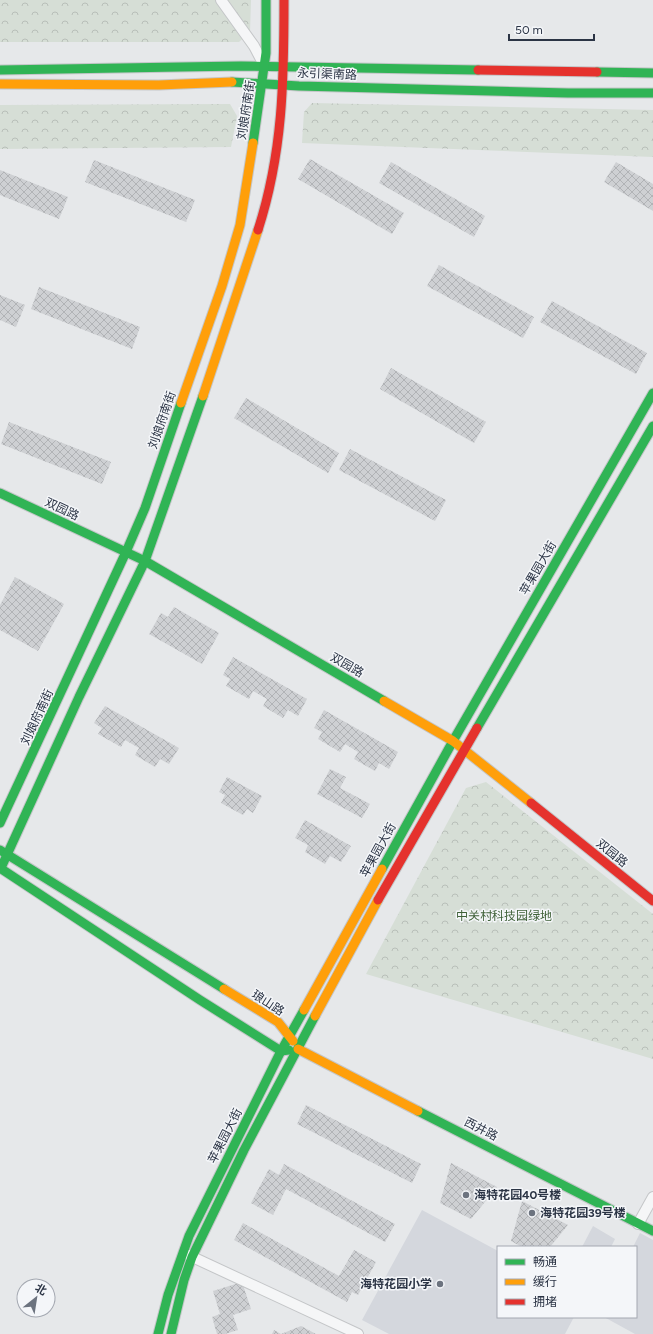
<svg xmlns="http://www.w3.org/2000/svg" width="653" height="1334" font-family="Figtree,'Noto Sans SC',sans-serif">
  <defs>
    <pattern id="park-crowns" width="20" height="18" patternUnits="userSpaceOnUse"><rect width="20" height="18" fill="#d6ded6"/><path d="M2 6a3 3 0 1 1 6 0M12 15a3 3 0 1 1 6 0" fill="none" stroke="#b8bfb9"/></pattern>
    <pattern id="building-cross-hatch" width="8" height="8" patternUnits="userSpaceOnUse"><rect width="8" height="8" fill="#ced0d3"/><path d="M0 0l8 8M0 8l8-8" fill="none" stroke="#b1b3b6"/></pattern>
  </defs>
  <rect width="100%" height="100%" fill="#e6e8ea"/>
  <g fill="#d4d7dd">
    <path d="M422,1210L498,1251V1317H574L565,1334H389L362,1320Z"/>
    <path d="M593,1226L615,1239L611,1247H582Z"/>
    <path d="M640,1233L653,1240V1334H635L604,1317H636V1247H633Z"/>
  </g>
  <g fill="url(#park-crowns)">
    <path d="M0,0H251L250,32L239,42H0Z"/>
    <path d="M312,103L653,110V157L302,143L304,112Z"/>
    <path d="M230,104L237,116L231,147L0,149V105Z"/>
    <path d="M486,782L653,914V1059L366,974L466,788Z"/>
  </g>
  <g fill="url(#building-cross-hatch)">
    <path d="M310,159L404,213L392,234L298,179Z"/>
    <path d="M94,160L195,200L186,222L85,182Z"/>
    <path d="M391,162L485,216L474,237L379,183Z"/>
    <path d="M616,162L653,184V211L604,182Z"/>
    <path d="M0,170L68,197L59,219L0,195Z"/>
    <path d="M439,265L534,317L523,338L427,286Z"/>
    <path d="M39,287L140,327L132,349L31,309Z"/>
    <path d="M0,295L25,305L16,327L0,320Z"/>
    <path d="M552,301L647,353L636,374L540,322Z"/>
    <path d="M391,368L486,422L474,443L380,389Z"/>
    <path d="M246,398L339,453L328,473L234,418Z"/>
    <path d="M9,422L111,462L102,484L1,444Z"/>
    <path d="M350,449L446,500L435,521L339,470Z"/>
    <path d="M15,577L64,604L38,651L0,630V605Z"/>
    <path d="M174,607L219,633L202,664L149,634L161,613L168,617Z"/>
    <path d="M233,657L307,699L298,716L288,710L283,718L263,706L267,699L253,691L249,699L226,686L230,679L223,675Z"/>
    <path d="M105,706L179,748L169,764L160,759L155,767L135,755L139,748L125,740L121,747L98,734L102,728L94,723Z"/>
    <path d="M324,710L398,752L389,769L379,763L375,771L354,759L358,752L345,744L340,752L318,739L322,732L314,728Z"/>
    <path d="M330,769L346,777L340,788L370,804L362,818L317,794Z"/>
    <path d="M227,777L262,796L253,813L247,809L243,815L221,803L225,795L219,792Z"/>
    <path d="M305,820L351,846L341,862L330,856L325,864L305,852L308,845L295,838Z"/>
    <path d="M306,1105L421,1164L412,1183L297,1124Z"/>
    <path d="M451,1163L497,1187L471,1219L440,1203Z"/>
    <path d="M284,1164L395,1224L385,1242L286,1189L273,1215L251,1203L269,1169L279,1175Z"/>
    <path d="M522,1201L568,1225L550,1247H522L511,1241Z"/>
    <path d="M243,1223L339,1276L354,1250L376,1262L358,1295L352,1292L347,1302L234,1240Z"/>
    <path d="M242,1282L251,1309L233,1315L238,1330L225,1334H217L212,1317L220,1314L213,1291Z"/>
    <path d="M301,1326L316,1334H272L274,1330L281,1334Z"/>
  </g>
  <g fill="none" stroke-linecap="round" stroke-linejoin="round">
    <g stroke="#c4c6c8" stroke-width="12">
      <g id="street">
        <path d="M221,0L254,46L264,65"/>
        <path d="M638,1224L653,1197"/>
        <path d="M186,1254L358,1334"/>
      </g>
    </g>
    <g stroke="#c4c6c8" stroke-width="11">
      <g id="fast">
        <path d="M0,70L241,66L478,70"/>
        <path d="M597,72L653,73"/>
        <path d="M232,82L299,86L568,93H653"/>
        <path d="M253,143L266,53V0"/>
        <path d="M0,493L145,561L384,701"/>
        <path d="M477,728L653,426"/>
        <path d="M0,823L126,552L145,508L181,403"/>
        <path d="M0,850L224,989"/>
        <path d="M0,868L200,1000L281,1051L289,1050"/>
        <path d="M1,868L79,697L145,561L203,396"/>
        <path d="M382,869L453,741L653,393"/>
        <path d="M418,1111L653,1231"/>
        <path d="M158,1334L168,1295L189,1236L281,1051L304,1010"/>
        <path d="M171,1334L184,1280L192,1257L244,1150L315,1016"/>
      </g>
    </g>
    <g stroke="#c4c6c8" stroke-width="11">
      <g id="slow">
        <path d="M0,84L159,85L232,82"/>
        <path d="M203,396L258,230"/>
        <path d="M181,403L222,286L240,225L253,143"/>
        <path d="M384,701L453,741L531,803"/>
        <path d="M224,989L278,1022L293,1041"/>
        <path d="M304,1010L382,869"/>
        <path d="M315,1016L378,900"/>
        <path d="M298,1049L418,1111"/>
      </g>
    </g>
    <g stroke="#c4c6c8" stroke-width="11">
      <g id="jam">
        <path d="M478,70L597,72"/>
        <path d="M258,230C283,153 284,80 284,0"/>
        <path d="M531,803L653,901"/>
        <path d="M378,900L477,728"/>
      </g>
    </g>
    <use href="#street" stroke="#f5f6f7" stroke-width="10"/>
    <use href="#fast" stroke="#30b455" stroke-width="9"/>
    <use href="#slow" stroke="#ff9f0a" stroke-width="9"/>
    <use href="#jam" stroke="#e5322d" stroke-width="9"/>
  </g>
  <g fill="#6c737f" stroke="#f4f6f9" stroke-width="1.5">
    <circle cx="466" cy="1195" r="4"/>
    <circle cx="532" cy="1213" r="4"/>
    <circle cx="440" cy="1284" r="4"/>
  </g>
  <g text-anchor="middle" stroke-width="3" stroke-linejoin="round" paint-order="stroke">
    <g font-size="12" fill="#2b3445" stroke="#f4f6f9">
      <text transform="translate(327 74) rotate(2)" y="4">永引渠南路</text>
      <text transform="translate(246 110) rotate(-81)" y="4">刘娘府南街</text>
      <text transform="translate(162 420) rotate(-71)" y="4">刘娘府南街</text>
      <text transform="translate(62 509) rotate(25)" y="4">双园路</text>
      <text transform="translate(538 568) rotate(-60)" y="4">苹果园大街</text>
      <text transform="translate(347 665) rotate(30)" y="4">双园路</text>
      <text transform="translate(37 717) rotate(-65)" y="4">刘娘府南街</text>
      <text transform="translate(378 850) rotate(-61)" y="4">苹果园大街</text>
      <text transform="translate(612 853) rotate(39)" y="4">双园路</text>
      <text transform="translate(268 1003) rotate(33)" y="4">琅山路</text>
      <text transform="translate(481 1129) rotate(27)" y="4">西井路</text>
      <text transform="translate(225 1136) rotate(-63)" y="4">苹果园大街</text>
    </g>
    <g font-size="12" fill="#3f6138" stroke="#f4f6f9">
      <text x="504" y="920">中关村科技园绿地</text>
    </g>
    <g font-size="12" font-weight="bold" fill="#2b3445" stroke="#f4f6f9" text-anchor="start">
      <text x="474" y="1199">海特花园40号楼</text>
      <text x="540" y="1217">海特花园39号楼</text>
      <text x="432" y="1288" text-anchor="end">海特花园小学</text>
    </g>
  </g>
  <rect x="497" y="1246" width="140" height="72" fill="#f4f6f9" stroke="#a4a8b1"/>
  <rect x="505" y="1259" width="20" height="6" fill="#30b455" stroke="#a4a8b1"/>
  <text x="533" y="1266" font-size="12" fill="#2b3445">畅通</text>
  <rect x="505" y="1279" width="20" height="6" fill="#ff9f0a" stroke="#a4a8b1"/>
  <text x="533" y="1286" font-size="12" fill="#2b3445">缓行</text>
  <rect x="505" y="1299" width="20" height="6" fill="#e5322d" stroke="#a4a8b1"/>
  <text x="533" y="1306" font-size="12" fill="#2b3445">拥堵</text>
  <g transform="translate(36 1298) rotate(30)"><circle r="19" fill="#f4f6f9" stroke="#a4a8b1"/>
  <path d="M0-3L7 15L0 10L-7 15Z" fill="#6c737f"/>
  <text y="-6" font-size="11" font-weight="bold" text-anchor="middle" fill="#2b3445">北</text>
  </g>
  <path d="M509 34v6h85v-6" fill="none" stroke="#2b3445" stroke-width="2"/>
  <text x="515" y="34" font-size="12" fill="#2b3445" stroke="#f4f6f9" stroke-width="3" paint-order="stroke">50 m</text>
</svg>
